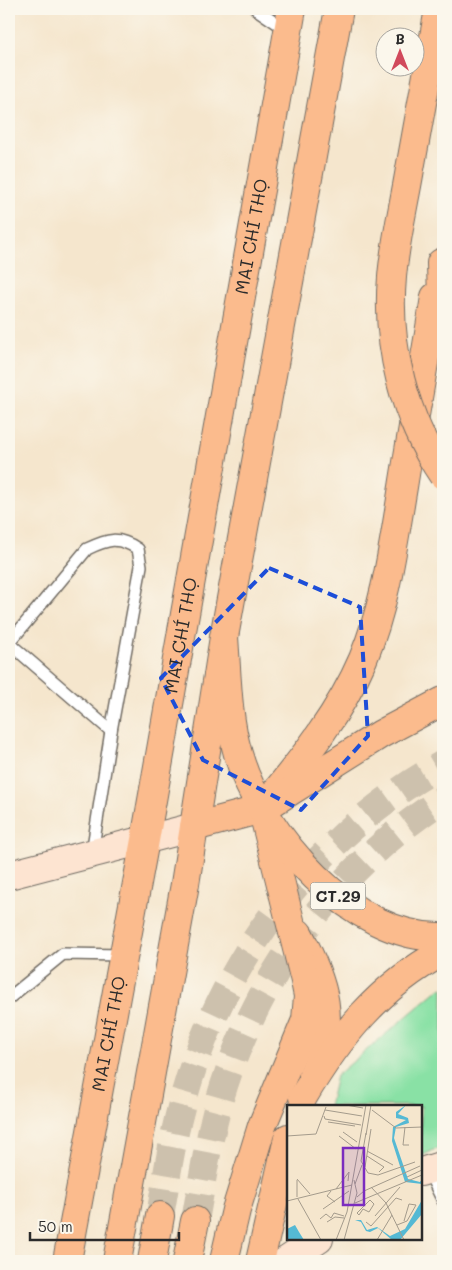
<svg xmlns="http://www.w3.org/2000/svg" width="452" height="1270" font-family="Mali,sans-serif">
  <rect width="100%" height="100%" fill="#fbf7ec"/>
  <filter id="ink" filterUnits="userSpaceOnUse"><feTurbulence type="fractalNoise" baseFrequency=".02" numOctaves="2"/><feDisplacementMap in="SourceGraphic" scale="10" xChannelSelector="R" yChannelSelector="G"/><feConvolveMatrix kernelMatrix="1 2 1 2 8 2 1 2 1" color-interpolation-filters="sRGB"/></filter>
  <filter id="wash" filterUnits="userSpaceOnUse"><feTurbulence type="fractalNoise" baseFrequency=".0096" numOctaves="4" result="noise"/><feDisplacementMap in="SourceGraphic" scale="20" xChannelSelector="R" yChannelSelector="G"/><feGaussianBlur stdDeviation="1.12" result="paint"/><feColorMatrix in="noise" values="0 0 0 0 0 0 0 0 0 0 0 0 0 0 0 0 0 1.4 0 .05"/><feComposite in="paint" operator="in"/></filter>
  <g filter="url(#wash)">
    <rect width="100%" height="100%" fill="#f5e6cd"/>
    <path fill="#89e1a5" stroke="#5a8668" d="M443,988V1146L421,1156V1106H329L336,1076L439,989Z"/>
  </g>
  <g filter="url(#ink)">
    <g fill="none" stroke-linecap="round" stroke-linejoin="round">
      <g stroke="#cdc1ad" stroke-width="28" stroke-dasharray="28 14" stroke-linecap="butt">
        <path d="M160,1216C167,1175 173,1133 185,1093C224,957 318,832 443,764"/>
        <path d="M195,1221C202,1182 208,1141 219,1102C255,977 334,870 443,799"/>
      </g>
      <g stroke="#726c64" stroke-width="14">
        <g id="service">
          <path d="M256,9L287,30"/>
          <path d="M9,643L87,549C108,539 118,536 138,549L141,566L111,731"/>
          <path d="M9,643L111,731L92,853"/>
          <path d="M9,998L63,954L123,955"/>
          <path d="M428,1170L443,1201"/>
        </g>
      </g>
      <g stroke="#726c64" stroke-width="30">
        <g id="secondary">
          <path d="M9,875L194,827"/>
          <path d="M421,1172L443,1165"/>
          <path d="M286,1261L319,1239"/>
        </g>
      </g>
      <g stroke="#726c64" stroke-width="30">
        <g id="primary">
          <path d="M298,933C325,983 337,1021 313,1075"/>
          <path id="s1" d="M67,1261L145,840L292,9"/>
          <path d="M260,1261L288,1138"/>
        </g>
      </g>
      <g stroke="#726c64" stroke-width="30">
        <g id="trunk">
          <path d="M266,804C303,759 340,713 363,659C386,604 393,546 403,487C413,424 425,360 435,297"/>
          <path d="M194,827L262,809"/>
          <path d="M117,1261L185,884L224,637L339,9"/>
          <path d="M224,1261L236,1210L262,1126L306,1020L308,996L305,981L263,812"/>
        </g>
      </g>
      <g stroke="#726c64" stroke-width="30">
        <g id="motorway">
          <path d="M441,263L443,343"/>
          <path d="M224,637C227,676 227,716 238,754C261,835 353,940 443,937"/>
          <path d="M262,809L381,734L443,701"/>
          <path d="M303,1097C338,1037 381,985 443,952"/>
          <path d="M152,1261L160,1216"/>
          <path d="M187,1261L195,1221"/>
        </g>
      </g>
      <use href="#service" stroke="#fff" stroke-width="11"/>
      <use href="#secondary" stroke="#fde4d1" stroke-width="28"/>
      <use href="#primary" stroke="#fbbb8d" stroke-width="28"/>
      <use href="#trunk" stroke="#fbbb8d" stroke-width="28"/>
      <use href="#motorway" stroke="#fbbb8d" stroke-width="28"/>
      <g stroke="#726c64" stroke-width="30" stroke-linecap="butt">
        <path id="motorway-bridge" d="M439,9C429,62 420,116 410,169C404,205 395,241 392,277C386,346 404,418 443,475"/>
      </g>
      <use href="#motorway-bridge" stroke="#fbbb8d" stroke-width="28"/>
    </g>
  </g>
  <path fill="none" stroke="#1d4ed8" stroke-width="4" stroke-dasharray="10 6" stroke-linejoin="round" d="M269,568L360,607L368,736L301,810L203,760L161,678Z"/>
  <g text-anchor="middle" stroke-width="5" stroke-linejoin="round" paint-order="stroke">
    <rect fill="#fbf7ec" stroke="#696865" stroke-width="1" x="310.5" y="882.5" width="55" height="27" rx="4"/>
    <g font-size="16" font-weight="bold" fill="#2b2b2b">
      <text x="338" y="902">CT.29</text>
    </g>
    <g font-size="18" fill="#2b2b2b" stroke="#fbf7ec">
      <text dy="6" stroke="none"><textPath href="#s1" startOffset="1041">MAI CHÍ THỌ</textPath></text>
      <text dy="6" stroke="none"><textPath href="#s1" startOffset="636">MAI CHÍ THỌ</textPath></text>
      <text dy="6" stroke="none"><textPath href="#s1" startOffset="231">MAI CHÍ THỌ</textPath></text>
    </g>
  </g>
  <g transform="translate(287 1105)">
    <rect width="135" height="135" fill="#f5e6cd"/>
    <path d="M119,0L111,9L121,13L122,18L109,22L107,33L121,74L133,77L135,74V79L118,77L105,36L106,22L119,15L109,13V7ZM135,95V109L113,135H105L91,123L83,127L79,126L74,117L68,115H74L80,125L90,122L103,131L118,124ZM8,120L12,127L17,135H0V124Z" fill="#55b9d4"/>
    <path fill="none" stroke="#a49b8c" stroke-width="1" d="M59,0L76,3M38,5L75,11M85,5L109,23L135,22M37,11L38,14L74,20M41,17L68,21M118,22L116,40H122M56,27L70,37M79,28L74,56L81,68L91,70L128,57M79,30L84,0M0,31L29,29L39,2M52,31L69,44M80,46L106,60M80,51L97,62L92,67M78,62L84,24M120,72L135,65M10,74L23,89M68,79L75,60M84,82L99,98L117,135M49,84L62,67L61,76M44,86L40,91L48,97M10,92V75M70,92L77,86L133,61M11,94L34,135M83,95L87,99L82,107L76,104L72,110L70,108ZM0,96L65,80M68,98L135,70M36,104L62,86M88,111L113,82M33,114L39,109L44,113L47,108L57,111M40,117L48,112L57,113M79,117L84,121L109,93L115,95M110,120L120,116L129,100L122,99L117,116M49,135L60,107L79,0M57,135L70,88L67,75M90,135L105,110"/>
    <path fill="#7b2cbf" fill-opacity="0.15" stroke="#7b2cbf" stroke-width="2.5" d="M56,43H77V100H56Z"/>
    <rect width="135" height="135" fill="none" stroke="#2b2b2b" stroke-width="2.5"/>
  </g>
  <rect width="452" height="1270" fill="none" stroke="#fbf7ec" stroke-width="30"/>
  <g transform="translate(400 52)"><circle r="24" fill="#fbf7ec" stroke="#a8a59f"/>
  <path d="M0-4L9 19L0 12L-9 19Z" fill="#d1495b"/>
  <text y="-8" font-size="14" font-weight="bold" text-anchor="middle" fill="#2b2b2b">B</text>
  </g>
  <path d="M30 1232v8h149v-8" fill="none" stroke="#2b2b2b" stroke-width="2.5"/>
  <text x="38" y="1232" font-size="15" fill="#2b2b2b" stroke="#fbf7ec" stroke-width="4" paint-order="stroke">50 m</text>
</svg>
